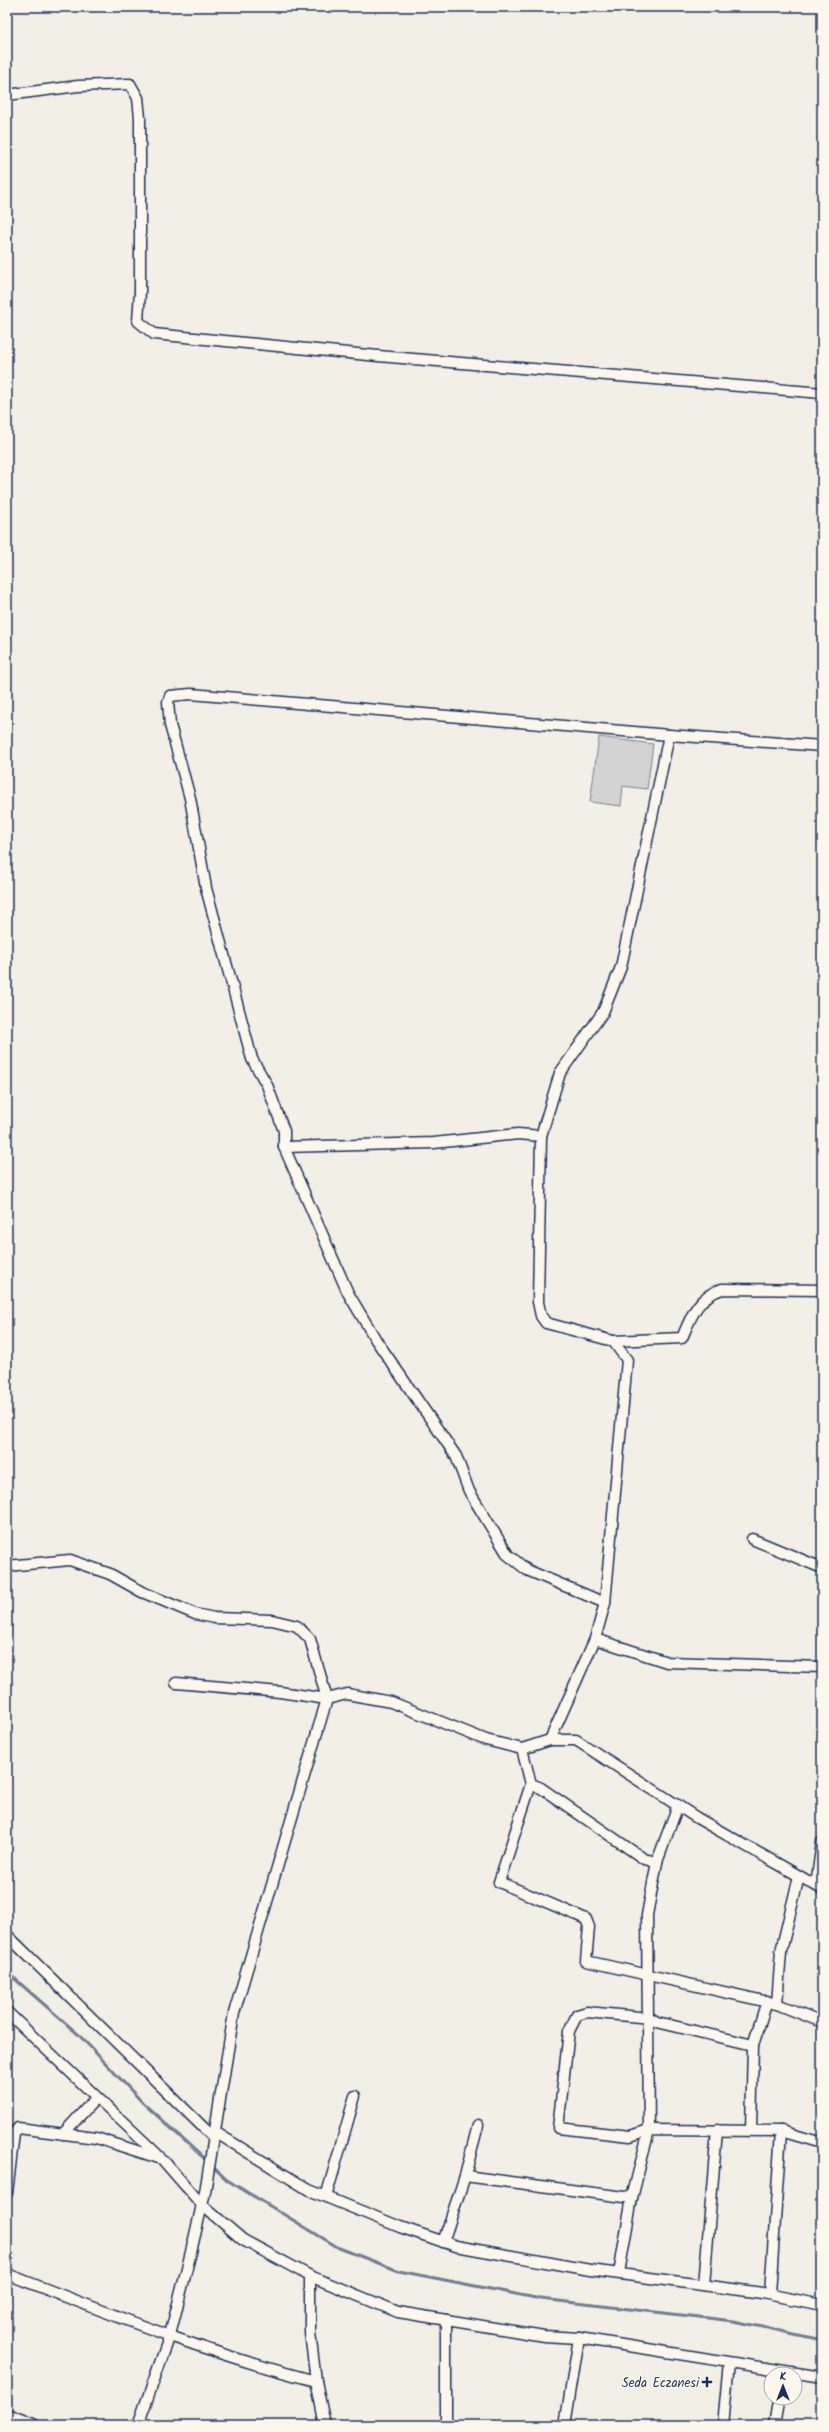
<svg xmlns="http://www.w3.org/2000/svg" width="829" height="2432" font-family="Kalam,sans-serif">
  <rect width="100%" height="100%" fill="#f2efe6"/>
  <filter id="ink" filterUnits="userSpaceOnUse"><feTurbulence type="fractalNoise" baseFrequency=".025" numOctaves="2"/><feDisplacementMap in="SourceGraphic" scale="8" xChannelSelector="R" yChannelSelector="G"/><feConvolveMatrix kernelMatrix="1 2 1 2 8 2 1 2 1" color-interpolation-filters="sRGB"/></filter>
  <g filter="url(#ink)">
    <path fill="#d2d3d2" stroke="#768198" d="M599,737L653,744L647,789L623,786L621,806L590,802Z"/>
    <g fill="none" stroke-linecap="round" stroke-linejoin="round">
      <g stroke="#707b93" stroke-width="3">
        <path d="M7,1972L79,2035L143,2103L208,2162"/>
        <path d="M212,2166L227,2180L339,2248L399,2271L541,2299L734,2321L822,2340"/>
      </g>
      <g stroke="#1b2f5e" stroke-width="13">
        <g id="minor">
          <path d="M7,95L78,86L130,84L138,98L140,118V292L138,321L154,334L378,356L822,393"/>
          <path d="M669,735L621,967L603,1012L560,1073L541,1136L538,1302L541,1316L546,1323L613,1341L682,1338C691,1317 697,1297 722,1289L822,1290"/>
          <path d="M284,1147L434,1143L518,1134L541,1136"/>
          <path d="M752,1539L822,1568"/>
          <path d="M7,1566L70,1560L110,1574L142,1592L195,1614L214,1618L272,1620L297,1626L310,1639L327,1699L280,1692L176,1683"/>
          <path d="M605,1603L527,1570L508,1555L469,1491L456,1456L376,1340L348,1293L284,1147V1131L267,1085L252,1059L206,888L190,798L170,725L168,702L170,696L191,694L669,735L822,746"/>
          <path d="M595,1639L667,1662L822,1667"/>
          <path d="M550,1740L595,1639L605,1603L627,1360L613,1341"/>
          <path d="M522,1749L531,1784L499,1882L586,1919L589,1927L586,1961L777,2004L822,2022"/>
          <path d="M531,1784L541,1788L644,1859L657,1862"/>
          <path d="M816,1885L822,1842"/>
          <path d="M7,1935L214,2138"/>
          <path d="M777,2004L781,1951L799,1876"/>
          <path d="M7,2012L162,2159L202,2205L243,2240L310,2276L398,2312L544,2336L579,2338L822,2377"/>
          <path d="M753,2045L767,2001"/>
          <path d="M751,2130L753,2045L657,2022L650,2018L587,2012L577,2015L569,2031L558,2128L630,2136L649,2130L781,2131L822,2143"/>
          <path d="M215,2132L309,2190L400,2227L456,2246L590,2270L762,2293L822,2305"/>
          <path d="M63,2134L96,2098"/>
          <path d="M465,2176L632,2198"/>
          <path d="M7,2193L14,2133L18,2128L96,2138L159,2158"/>
          <path d="M326,2197L355,2096"/>
          <path d="M443,2242L465,2176L478,2125"/>
          <path d="M619,2273L632,2198L649,2130L647,1915L657,1862L678,1805"/>
          <path d="M7,2274C108,2313 211,2355 316,2381"/>
          <path d="M310,2276V2333L316,2381L325,2425"/>
          <path d="M704,2285L717,2130"/>
          <path d="M770,2294L781,2131"/>
          <path d="M446,2320V2425"/>
          <path d="M138,2425L170,2335L191,2252L205,2192L234,2013L327,1699L347,1694L391,1702L486,1740L522,1749L550,1740H576L697,1818L822,1889"/>
          <path d="M565,2425L579,2338"/>
          <path d="M723,2425L729,2363"/>
          <path d="M774,2425L779,2398"/>
        </g>
      </g>
      <g stroke="#1b2f5e" stroke-width="15">
        <path id="major" d="M7,2415L33,2425"/>
      </g>
      <use href="#minor" stroke="#fbf7ec" stroke-width="10"/>
      <use href="#major" stroke="#fbf7ec" stroke-width="12"/>
    </g>
  </g>
  <path fill="#1b2f5e" stroke="#fbf7ec" stroke-width="1.5" d="M705 2376h4v4h4v4h-4v4h-4v-4h-4v-4h4z"/>
  <g text-anchor="middle" stroke-width="3" stroke-linejoin="round" paint-order="stroke">
    <g font-size="13" fill="#1b2f5e" stroke="#fbf7ec" text-anchor="end">
      <text x="699" y="2387">Seda Eczanesi</text>
    </g>
  </g>
  <rect width="829" height="2432" fill="none" stroke="#fbf7ec" stroke-width="24"/>
  <rect x="12" y="12" width="805" height="2408" fill="none" stroke="#1b2f5e" stroke-width="1.5" filter="url(#ink)"/>
  <g transform="translate(783 2386)"><circle r="19" fill="#fbf7ec" stroke="#a1a7b3"/>
  <path d="M0-3L7 15L0 10L-7 15Z" fill="#1b2f5e"/>
  <text y="-6" font-size="11" font-weight="bold" text-anchor="middle" fill="#1b2f5e">K</text>
  </g>
</svg>
